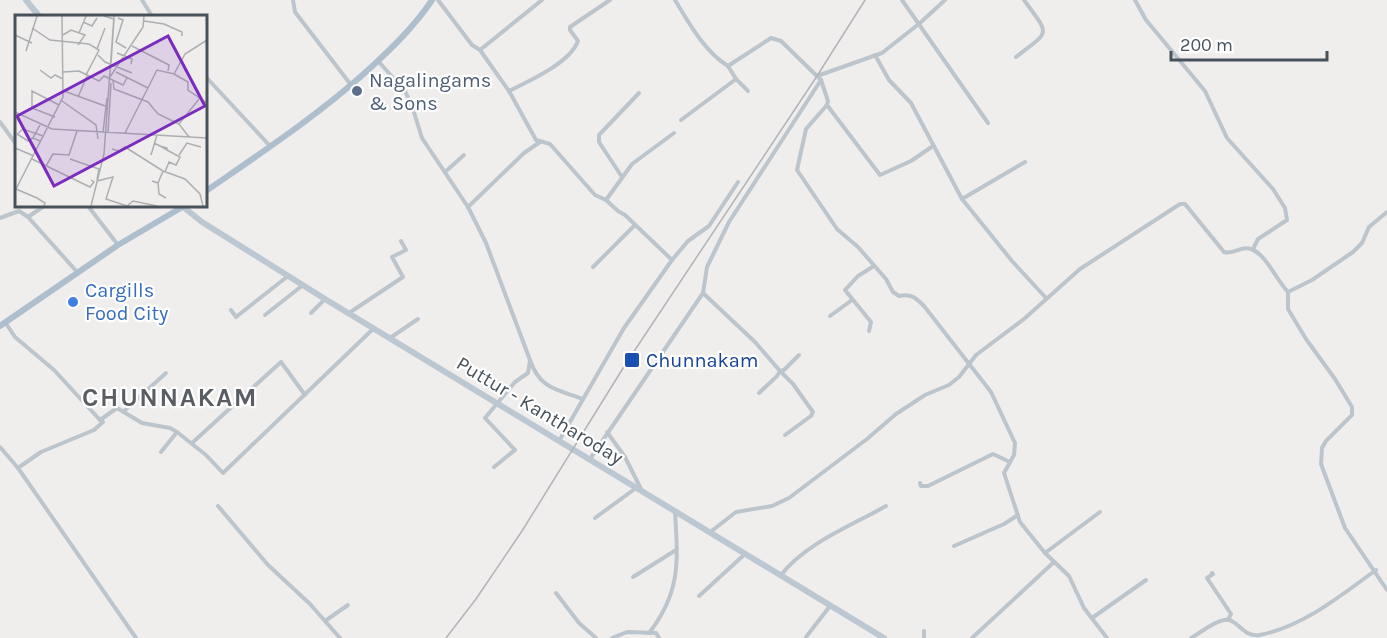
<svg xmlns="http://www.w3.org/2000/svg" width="1387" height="638" font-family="Karla,sans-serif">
  <rect width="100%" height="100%" fill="#f0eded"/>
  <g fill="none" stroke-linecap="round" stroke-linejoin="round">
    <g stroke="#bcc5cc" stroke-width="4">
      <path d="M142,0L152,16"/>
      <path d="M293,0L295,12L351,85"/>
      <path d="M438,0L472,45L480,50L509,91L536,140L550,144L595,195L606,200L618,211L625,215L672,260"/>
      <path d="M675,0C689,23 704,51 728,66L771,38L781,41L821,80L828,101L827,105L880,175L911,161L933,146"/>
      <path d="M902,0L988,123"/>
      <path d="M1135,0L1146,20L1205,91L1227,138L1273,189L1285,208L1287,220L1258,239L1253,249"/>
      <path d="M480,50L542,0"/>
      <path d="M875,55L889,80L911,103L962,199L1012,261L1046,298"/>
      <path d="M1016,57C1051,30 1050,36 1024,0"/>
      <path d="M378,61L405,91L412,106L422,138L468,207L486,243L530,360L528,373L515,382L485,418L515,450L494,467"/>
      <path d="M728,66L736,79L748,91"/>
      <path d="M817,76L882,53L920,23L945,0"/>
      <path d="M206,77L270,146"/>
      <path d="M509,91C529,81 570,63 578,41L570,30V27L610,0"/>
      <path d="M827,105L806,129L797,170L837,229L858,247L886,279L893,292L899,296C911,293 916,298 924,306L991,392L1015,443L1014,455L1004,473L1020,522L1045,553L1069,576L1084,608L1107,638"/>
      <path d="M681,120L736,79"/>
      <path d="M0,122L16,144"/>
      <path d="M445,172L464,155"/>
      <path d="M622,177L599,142V135L639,93"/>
      <path d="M962,199L1025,162"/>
      <path d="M606,200L632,164L674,133"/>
      <path d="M44,206L28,217L78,273"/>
      <path d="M88,206L118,245"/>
      <path d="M468,207L524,153L540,142"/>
      <path d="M0,218L19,211L28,217"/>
      <path d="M593,267L635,225"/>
      <path d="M1288,292V309L1306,339L1335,379L1352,407V415L1326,441L1322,448L1321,464L1345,528L1387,590"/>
      <path d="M703,293L755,342L780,371L777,376L759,393"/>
      <path d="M231,310L236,317L288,276"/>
      <path d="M311,313L325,299"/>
      <path d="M349,313L403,277L392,257L406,250L401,241"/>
      <path d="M265,315L303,285"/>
      <path d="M830,316L852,300"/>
      <path d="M5,322L15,337L54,370L100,420"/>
      <path d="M869,331L871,322L845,290L858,276L874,266"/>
      <path d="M390,338L418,319"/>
      <path d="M530,360C540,389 556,389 583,399"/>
      <path d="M281,362L305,395"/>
      <path d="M124,411L166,373"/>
      <path d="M607,432L625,457L642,491"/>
      <path d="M785,435L811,416L813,412L793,384L780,371L784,370L799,355"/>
      <path d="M559,441L624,328L672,260L688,241L709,226L738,182"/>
      <path d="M192,443L281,362"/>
      <path d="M0,447L18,468L136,638"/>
      <path d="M161,452L177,432"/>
      <path d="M590,459L703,293L707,267L729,222L821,80"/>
      <path d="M18,468L41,452L94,430L103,422L100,420L117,408L142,423L170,428L177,432L206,455L223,473L373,329"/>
      <path d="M920,483L921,486H928L993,454L1010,462"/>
      <path d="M218,506L268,565L310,604L340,638"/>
      <path d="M595,518L636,488"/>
      <path d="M709,533L736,512L772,506L789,498L867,439L896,414L925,395L949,385L959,377L976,355L1024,319L1080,269L1180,204H1185L1224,252C1233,255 1242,245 1251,249C1266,254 1277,281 1288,292L1312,280L1353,252L1362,243L1369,227L1387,212"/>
      <path d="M954,546L1004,524L1018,515"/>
      <path d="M1045,553L1100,512"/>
      <path d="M1212,573L1213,574L1207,578L1231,614L1228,620"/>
      <path d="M781,575C806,543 851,526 886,506"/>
      <path d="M633,577L676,550"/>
      <path d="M556,593L579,623L596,638"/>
      <path d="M699,596L745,554"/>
      <path d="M1092,618L1146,580"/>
      <path d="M325,621L348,605"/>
      <path d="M924,631V638"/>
      <path d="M649,633C681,592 678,561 675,512"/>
      <path d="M806,637L830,606"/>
      <path d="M612,638L627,632L656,633L659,638"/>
      <path d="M972,638L1054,562"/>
      <path d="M1191,638C1200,633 1213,622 1224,620C1239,618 1242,638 1260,635C1304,626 1340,596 1376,570"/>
    </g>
    <g stroke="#bbc7d1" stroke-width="6">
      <path d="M26,0L39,16"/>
      <path d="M182,206L202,222L325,299L884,638"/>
    </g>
    <g stroke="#adbecc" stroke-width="6">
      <path d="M206,191C261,153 317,116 367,71C391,49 414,27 432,0"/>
      <path d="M0,326L118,245L184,206"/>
    </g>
    <path stroke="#b0b3b8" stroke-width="1.5" d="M446,638L476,599L522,531L625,365L817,76L865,0"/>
  </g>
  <circle fill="#5c6f8a" stroke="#fff" stroke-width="2" cx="357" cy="91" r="6"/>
  <circle fill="#3f7fe0" stroke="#fff" stroke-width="2" cx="73" cy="302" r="6"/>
  <rect fill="#1a4fb4" stroke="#fff" stroke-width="2" x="624" y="352" width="16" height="16" rx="3"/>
  <g text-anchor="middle" stroke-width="4.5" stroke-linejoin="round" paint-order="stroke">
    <g font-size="20" fill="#4e5e75" stroke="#fff" text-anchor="start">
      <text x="369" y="87">Nagalingams<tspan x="369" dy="23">&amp; Sons</tspan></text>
    </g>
    <g font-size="20" fill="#366cbe" stroke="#fff" text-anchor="start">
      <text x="85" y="297">Cargills<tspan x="85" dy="23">Food City</tspan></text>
    </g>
    <g font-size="20" fill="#164399" stroke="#fff" text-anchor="start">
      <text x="646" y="367">Chunnakam</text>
    </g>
    <g font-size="20" fill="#46515a" stroke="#fff">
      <text transform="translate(540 410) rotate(31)" y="7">Puttur - Kantharoday</text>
    </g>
    <g font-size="26" font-weight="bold" letter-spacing="1.5" fill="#5a5e62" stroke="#fff">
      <text x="170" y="406">CHUNNAKAM</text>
    </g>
  </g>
  <g transform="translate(15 15)">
    <rect width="192" height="192" fill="#f0eded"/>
    <path fill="none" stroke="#acafb2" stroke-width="1.5" d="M89,1L99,4L96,48M103,3L108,5L101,27L111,33M129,6L149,9L167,17V21M68,7L77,11L82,3M17,13L35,25L74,29L84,35L71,60M64,18L71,1M0,20L17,28M48,20L56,15L70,20L63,30M117,31L154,50L153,56M82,34L90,13M11,36L22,1M102,38L117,44L116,49M83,40L90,47L117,58M25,55L36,63L40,60L48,64M48,57L64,56L84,66L89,61L108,70L112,63M101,57L133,73M159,59L173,67V75L192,88M95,62L128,12L129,1M98,65L99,74L133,87L143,99L164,109L174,122M49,76L90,91M63,82L72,61M47,86L81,110L83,124M0,97L37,114L192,123M40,102L17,93V76L44,90M164,109L184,84M88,117L92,83M93,117L96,68M110,118L142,55L159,59L170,39L192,25M2,119L8,114L28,121M2,119L13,126L18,123M25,126L18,123L25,110M139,128L145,131L152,133V135L145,131M0,133L19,141M97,134L104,136L110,132L148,156L170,164L185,179L188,191M136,140L142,120M164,140L172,128L186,132M17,144L75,172L79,167L76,165M55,144L84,154L82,165M31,151L38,139L54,140L62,116M150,157L154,147L161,150L165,142L152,135M82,166L98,162L91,184L112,191L118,186L142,191M137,166L143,168L148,156M143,168L144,179L151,183M1,174L22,183L30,188L29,191M0,176L48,82L47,1M76,191L89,139L99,1"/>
    <path fill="#7b2cbf" fill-opacity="0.15" stroke="#7b2cbf" stroke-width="3" d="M153,21L190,91L39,171L2,101Z"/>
    <rect width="192" height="192" fill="none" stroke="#46515a" stroke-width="3"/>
  </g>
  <path d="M1171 51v9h156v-9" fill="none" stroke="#46515a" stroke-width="3"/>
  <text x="1180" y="51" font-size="18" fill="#46515a" stroke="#ffffff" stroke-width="4.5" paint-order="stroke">200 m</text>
</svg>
